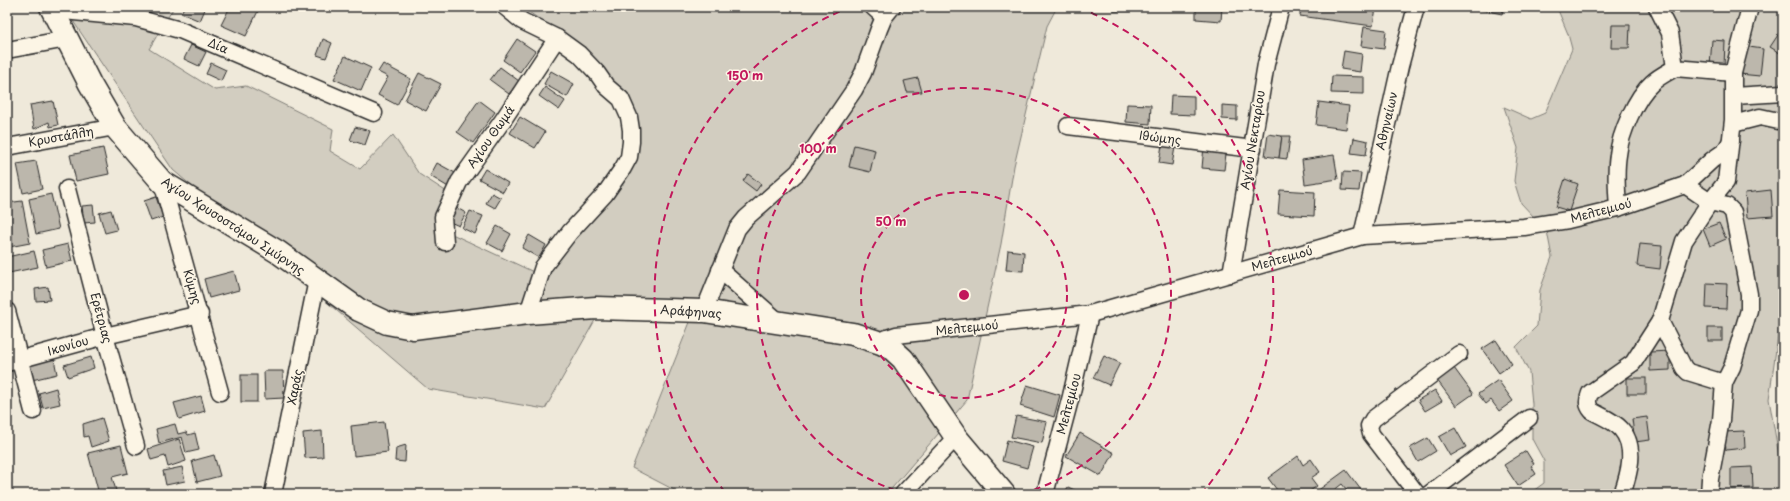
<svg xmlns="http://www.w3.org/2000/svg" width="1790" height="501" font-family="'Playpen Sans',sans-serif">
  <rect width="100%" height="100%" fill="#efe9da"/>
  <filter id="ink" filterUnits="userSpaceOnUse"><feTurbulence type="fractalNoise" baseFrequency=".025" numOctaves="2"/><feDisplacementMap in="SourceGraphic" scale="8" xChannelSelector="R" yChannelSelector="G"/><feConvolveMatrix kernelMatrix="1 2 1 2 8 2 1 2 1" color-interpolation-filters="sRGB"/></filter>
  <g filter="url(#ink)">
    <g fill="#d2cdc0" stroke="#7e7c76">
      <path d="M71,7H174L149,49L215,90L246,86L333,129L330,151L360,169L393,135L419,174L447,192L437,227L540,275L637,156L629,107L608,75L578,47L522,7H1057L1047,26L1014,166L1001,244L967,400L887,494H682L632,468L698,302L603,306L545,409L428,389L173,170L69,15Z"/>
      <path d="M1542,7H1783V300L1769,399L1780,462L1781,487L1783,494H1529L1544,483V461L1532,439V404L1529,372L1516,347L1537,326L1540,290L1552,257L1547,231L1521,203L1514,181L1518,148L1504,107L1531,119L1545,113L1572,49L1568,34L1558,10Z"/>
    </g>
    <g fill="#bcb7ac" stroke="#2b2b2b">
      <path d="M184,7H206L200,21L181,13Z"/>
      <path d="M230,7H250L258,11L246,36L221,25Z"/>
      <rect x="1114" y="7" width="22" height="4"/>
      <path d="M1196,7H1222L1221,21L1196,19Z"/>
      <path d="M1301,7H1364L1376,8L1373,26L1300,16Z"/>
      <path d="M1479,7H1504L1502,14L1478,9Z"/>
      <path d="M1612,25H1630L1629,48H1611Z"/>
      <path d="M1364,27L1386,30L1384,49L1361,46Z"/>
      <path d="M1780,32L1783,34V55L1770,47Z"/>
      <path d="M323,39L332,43L326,58L317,55Z"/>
      <path d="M517,39L535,51L520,72L503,60Z"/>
      <path d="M1712,40L1725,41L1724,67L1710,66Z"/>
      <path d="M191,45L206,52L199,66L184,59Z"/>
      <path d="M1742,46L1763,49L1760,76L1739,74Z"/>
      <path d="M1344,51L1362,54L1360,72L1341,69Z"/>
      <path d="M345,56L371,68L361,91L334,79Z"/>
      <path d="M211,63L226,70L221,81L206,74Z"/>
      <path d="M383,64L411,79L397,105L378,95L388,77L378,72Z"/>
      <path d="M500,67L519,81L509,94L490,80Z"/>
      <path d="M551,71L574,84L567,97L544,84Z"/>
      <path d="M419,73L441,84L426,111L405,100Z"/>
      <path d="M1332,76L1364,77V94L1331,93Z"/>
      <path d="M918,78L922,92H907L904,81Z"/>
      <path d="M545,87L565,101L559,110L539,96Z"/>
      <path d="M1171,95L1194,96V115L1170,114Z"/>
      <path d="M479,100L495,112L473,143L457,132Z"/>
      <path d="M53,101L58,125L50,127L49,122L34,129L30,105Z"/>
      <path d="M1319,102L1349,106L1346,129L1316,125Z"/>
      <path d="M1127,104L1151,105L1150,124L1126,122Z"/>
      <path d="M1222,105L1237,106V120L1222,119Z"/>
      <path d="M520,117L545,132L535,148L510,133Z"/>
      <path d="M355,127L370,131L365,145L350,140Z"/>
      <path d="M1268,134L1282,136L1279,158L1265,156Z"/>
      <path d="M1282,136H1290L1287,159L1279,158Z"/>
      <path d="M1354,138L1368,141L1366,155L1351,153Z"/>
      <path d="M854,145L875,150L870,172L849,167Z"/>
      <path d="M1162,145L1175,147L1172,165L1159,163Z"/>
      <path d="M1204,146L1210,147L1226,154L1224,170L1202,168Z"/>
      <path d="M103,148L109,174L76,181L70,155Z"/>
      <path d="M1334,155L1338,179L1305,184L1302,160Z"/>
      <path d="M36,161L42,189L23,193L17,164Z"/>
      <path d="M437,163L457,174L450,188L430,176Z"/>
      <path d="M485,169L508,183L503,192L479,179Z"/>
      <path d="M1343,172L1361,173L1359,191L1342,190Z"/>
      <path d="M748,174L761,184L756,191L743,181Z"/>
      <path d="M1565,179L1578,184L1569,211L1556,207Z"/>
      <path d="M1280,190L1315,192L1314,216L1278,214Z"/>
      <path d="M1771,190L1773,216L1747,218L1745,193Z"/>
      <path d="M492,193L501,198L495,208L486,203Z"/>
      <path d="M51,194L59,229L36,234L29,199Z"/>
      <path d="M156,197L163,217L151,221L144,201Z"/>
      <path d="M22,201L30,243L9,247L7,236V203Z"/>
      <path d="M93,205L95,222L84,223L82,206Z"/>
      <path d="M455,207L466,213L459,226L448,221Z"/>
      <path d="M111,210L117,230L105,233L99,213Z"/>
      <path d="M470,211L483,216L475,234L462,228Z"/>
      <path d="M1719,223L1726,239L1710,246L1703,229Z"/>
      <path d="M497,226L511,234L502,251L487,243Z"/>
      <path d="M529,235L546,245L539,258L522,248Z"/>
      <path d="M68,244L72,261L46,267L42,250Z"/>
      <path d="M1640,244L1662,246L1660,269L1637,266Z"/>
      <path d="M1008,250L1024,252L1023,271L1006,270Z"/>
      <path d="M34,251L38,267L9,273L7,257Z"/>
      <path d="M234,271L239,290L209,298L204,279Z"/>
      <path d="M1707,283L1727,284L1726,309L1706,308Z"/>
      <path d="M48,287L50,300L36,301L35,289Z"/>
      <rect x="1708" y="328" width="14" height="13"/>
      <path d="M1496,340L1512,364L1499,373L1482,349Z"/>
      <path d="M1670,351V370L1650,371V352Z"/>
      <path d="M1104,356L1120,363L1109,385L1093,378Z"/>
      <path d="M91,357L94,368L68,377L64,365Z"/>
      <path d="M54,359L57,374L32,380L28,365Z"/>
      <path d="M1454,368L1473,394L1456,406L1437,380Z"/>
      <path d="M264,371H283L284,398L265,399Z"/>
      <rect x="241" y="375" width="16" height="27"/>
      <rect x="1627" y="378" width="19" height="16"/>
      <path d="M1498,380L1513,401L1499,411L1491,400L1486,404L1478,394Z"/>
      <path d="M1027,385L1060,395L1054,417L1020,406Z"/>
      <path d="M56,388L60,404L43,408L39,393Z"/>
      <path d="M1435,390L1442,401L1425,411L1418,400Z"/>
      <path d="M201,396L205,411L179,419L174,403Z"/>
      <path d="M1016,416L1047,422L1042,443L1011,437Z"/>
      <path d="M1647,417L1650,440L1635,442L1632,419Z"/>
      <path d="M102,418L109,441L91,447L88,436L84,437L83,424Z"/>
      <path d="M384,422L388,452L354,456L351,426Z"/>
      <path d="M175,424L178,434L186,432L188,435L195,433L199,450L186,453L182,437L159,443L156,429Z"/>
      <path d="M1455,428L1466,447L1450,456L1439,437Z"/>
      <path d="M322,431L323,457L305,458L303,433Z"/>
      <path d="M1744,431L1745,448L1726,450L1724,432Z"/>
      <path d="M1080,433L1114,453L1101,476L1066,456Z"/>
      <path d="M1428,438L1436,451L1418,462L1410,448Z"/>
      <path d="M179,439L186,461L168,467L165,456L151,460L148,449Z"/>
      <path d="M1007,440L1033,447L1027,468L1002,461Z"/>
      <path d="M121,445L128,473L112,477L117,494H99L88,453Z"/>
      <path d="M406,445L405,462L395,461L396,448Z"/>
      <path d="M1526,451L1534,464L1531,466L1536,474L1518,486L1504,465Z"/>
      <path d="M214,455L220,476L197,482L192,461Z"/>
      <path d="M1298,456L1303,465L1311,459L1320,472L1311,478L1317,486L1306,494H1280L1268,478Z"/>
      <path d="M182,467L185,481L166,485L163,471Z"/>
      <path d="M1752,467L1753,488L1731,489V468Z"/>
      <path d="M1346,470L1364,494H1350L1342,484L1329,494H1313Z"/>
      <path d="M1068,487L1083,494H1064Z"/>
    </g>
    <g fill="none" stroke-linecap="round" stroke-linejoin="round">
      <g stroke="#2b2b2b" stroke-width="19">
        <g id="minor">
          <path d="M505,7L522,21L557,38L579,54L597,73L606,86L621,99L629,117L631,130V142L629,157L623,168L605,194L570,232L543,267L528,313"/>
          <path d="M873,7L884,17"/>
          <path d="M1657,7L1670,33L1675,68L1733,73"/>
          <path d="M53,10L136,18L180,30L374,113"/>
          <path d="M7,50L67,39"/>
          <path d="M1734,96L1783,93"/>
          <path d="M1733,124L1760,117L1783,122"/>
          <path d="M1068,126L1253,149"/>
          <path d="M7,147L115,127"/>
          <path d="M162,182L220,392"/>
          <path d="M1685,185L1710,202L1684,241L1660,321L1684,368L1688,372L1724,383"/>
          <path d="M67,189L105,336L136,446"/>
          <path d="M1618,208C1617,191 1615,173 1618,155C1620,134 1636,97 1652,83C1658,77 1668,72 1675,68"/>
          <path d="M1362,236L1400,66L1416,7"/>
          <path d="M445,242L443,217L459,182L503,120L557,38"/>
          <path d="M720,270L779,322"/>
          <path d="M1231,274L1266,64L1281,7"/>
          <path d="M7,311L33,411"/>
          <path d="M704,311L737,229L746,218L798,172L854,90L863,73L879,29L884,17L892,7"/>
          <path d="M881,343L887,338L896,335L1090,314L1362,236L1524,227L1568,220L1618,208L1685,185L1712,160L1725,151L1731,141"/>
          <path d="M7,363L105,336L200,314"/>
          <path d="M273,494L317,280"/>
          <path d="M903,494L956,437"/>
          <path d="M1045,494L1071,396L1090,314"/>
          <path d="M1417,494L1371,434L1369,426L1373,419L1459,354"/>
          <path d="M1429,494L1529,418"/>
          <path d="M1622,494C1629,474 1637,447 1621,429C1614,421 1601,416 1592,411C1587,405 1587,401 1590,393L1633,363L1660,321"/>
          <path d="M1709,494L1710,479L1721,420L1724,383L1732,367L1749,310V294L1733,212L1727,206L1710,202L1726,182L1733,120V73L1750,7"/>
        </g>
      </g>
      <g stroke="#2b2b2b" stroke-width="25">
        <path id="secondary" d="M51,7L90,84L115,127L162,182L278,252L359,310L387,323L413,328L528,313L596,308L704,311L853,334L881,343L891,348L903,359L956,437L1004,494"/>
      </g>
      <use href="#minor" stroke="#fcf5e5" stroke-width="16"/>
      <use href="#secondary" stroke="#fcf5e5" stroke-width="22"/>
    </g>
  </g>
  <g fill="none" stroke="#c2185b" stroke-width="2" stroke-dasharray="7 5">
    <circle cx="964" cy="295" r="103"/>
    <path d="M907 494A207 207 0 1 1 1021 494"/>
    <path d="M725 492A310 310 0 0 1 848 8M1080 8A310 310 0 0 1 1203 492"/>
  </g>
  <g text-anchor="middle" stroke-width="3" stroke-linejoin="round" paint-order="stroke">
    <g font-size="12" fill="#2b2b2b" stroke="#fcf5e5">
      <text transform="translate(218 46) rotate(23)" y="4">Δία</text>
      <text transform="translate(1387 121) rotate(-77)" y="4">Αθηναίων</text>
      <text transform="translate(61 137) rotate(-10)" y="4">Κρυστάλλη</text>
      <text transform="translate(491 137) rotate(-55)" y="4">Αγίου Θωμά</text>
      <text transform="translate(1160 138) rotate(7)" y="4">Ιθώμης</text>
      <text transform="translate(1253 140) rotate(-81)" y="4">Αγίου Νεκταρίου</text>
      <text transform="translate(1601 211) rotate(-15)" y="4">Μελτεμιού</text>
      <text transform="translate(233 226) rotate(33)" y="4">Αγίου Χρυσοστόμου Σμύρνης</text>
      <text transform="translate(1282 259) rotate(-16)" y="4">Μελτεμιού</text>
      <text transform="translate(192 287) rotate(74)" y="4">Κύμης</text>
      <text transform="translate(691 312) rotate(4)" y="4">Αράφηνας</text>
      <text transform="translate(101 318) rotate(75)" y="4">Ερέτριας</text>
      <text transform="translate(967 328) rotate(-6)" y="4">Μελτεμιού</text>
      <text transform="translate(68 346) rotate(-16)" y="4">Ικονίου</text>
      <text transform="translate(295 387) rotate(-78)" y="4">Χαράς</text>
      <text transform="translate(1069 404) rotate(-75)" y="4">Μελτεμίου</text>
    </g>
  </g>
  <circle cx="964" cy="295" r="6" fill="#c2185b" stroke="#fcf5e5" stroke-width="2"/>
  <g font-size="12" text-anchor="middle" font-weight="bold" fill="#c2185b" stroke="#fcf5e5" stroke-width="3" stroke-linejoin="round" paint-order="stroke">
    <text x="745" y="80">150 m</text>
    <text x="818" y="153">100 m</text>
    <text x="891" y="226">50 m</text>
  </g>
  <rect width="1790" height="501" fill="none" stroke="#fcf5e5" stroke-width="24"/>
  <rect x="12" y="12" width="1766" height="477" fill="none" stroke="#2b2b2b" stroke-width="1.5" filter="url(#ink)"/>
</svg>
